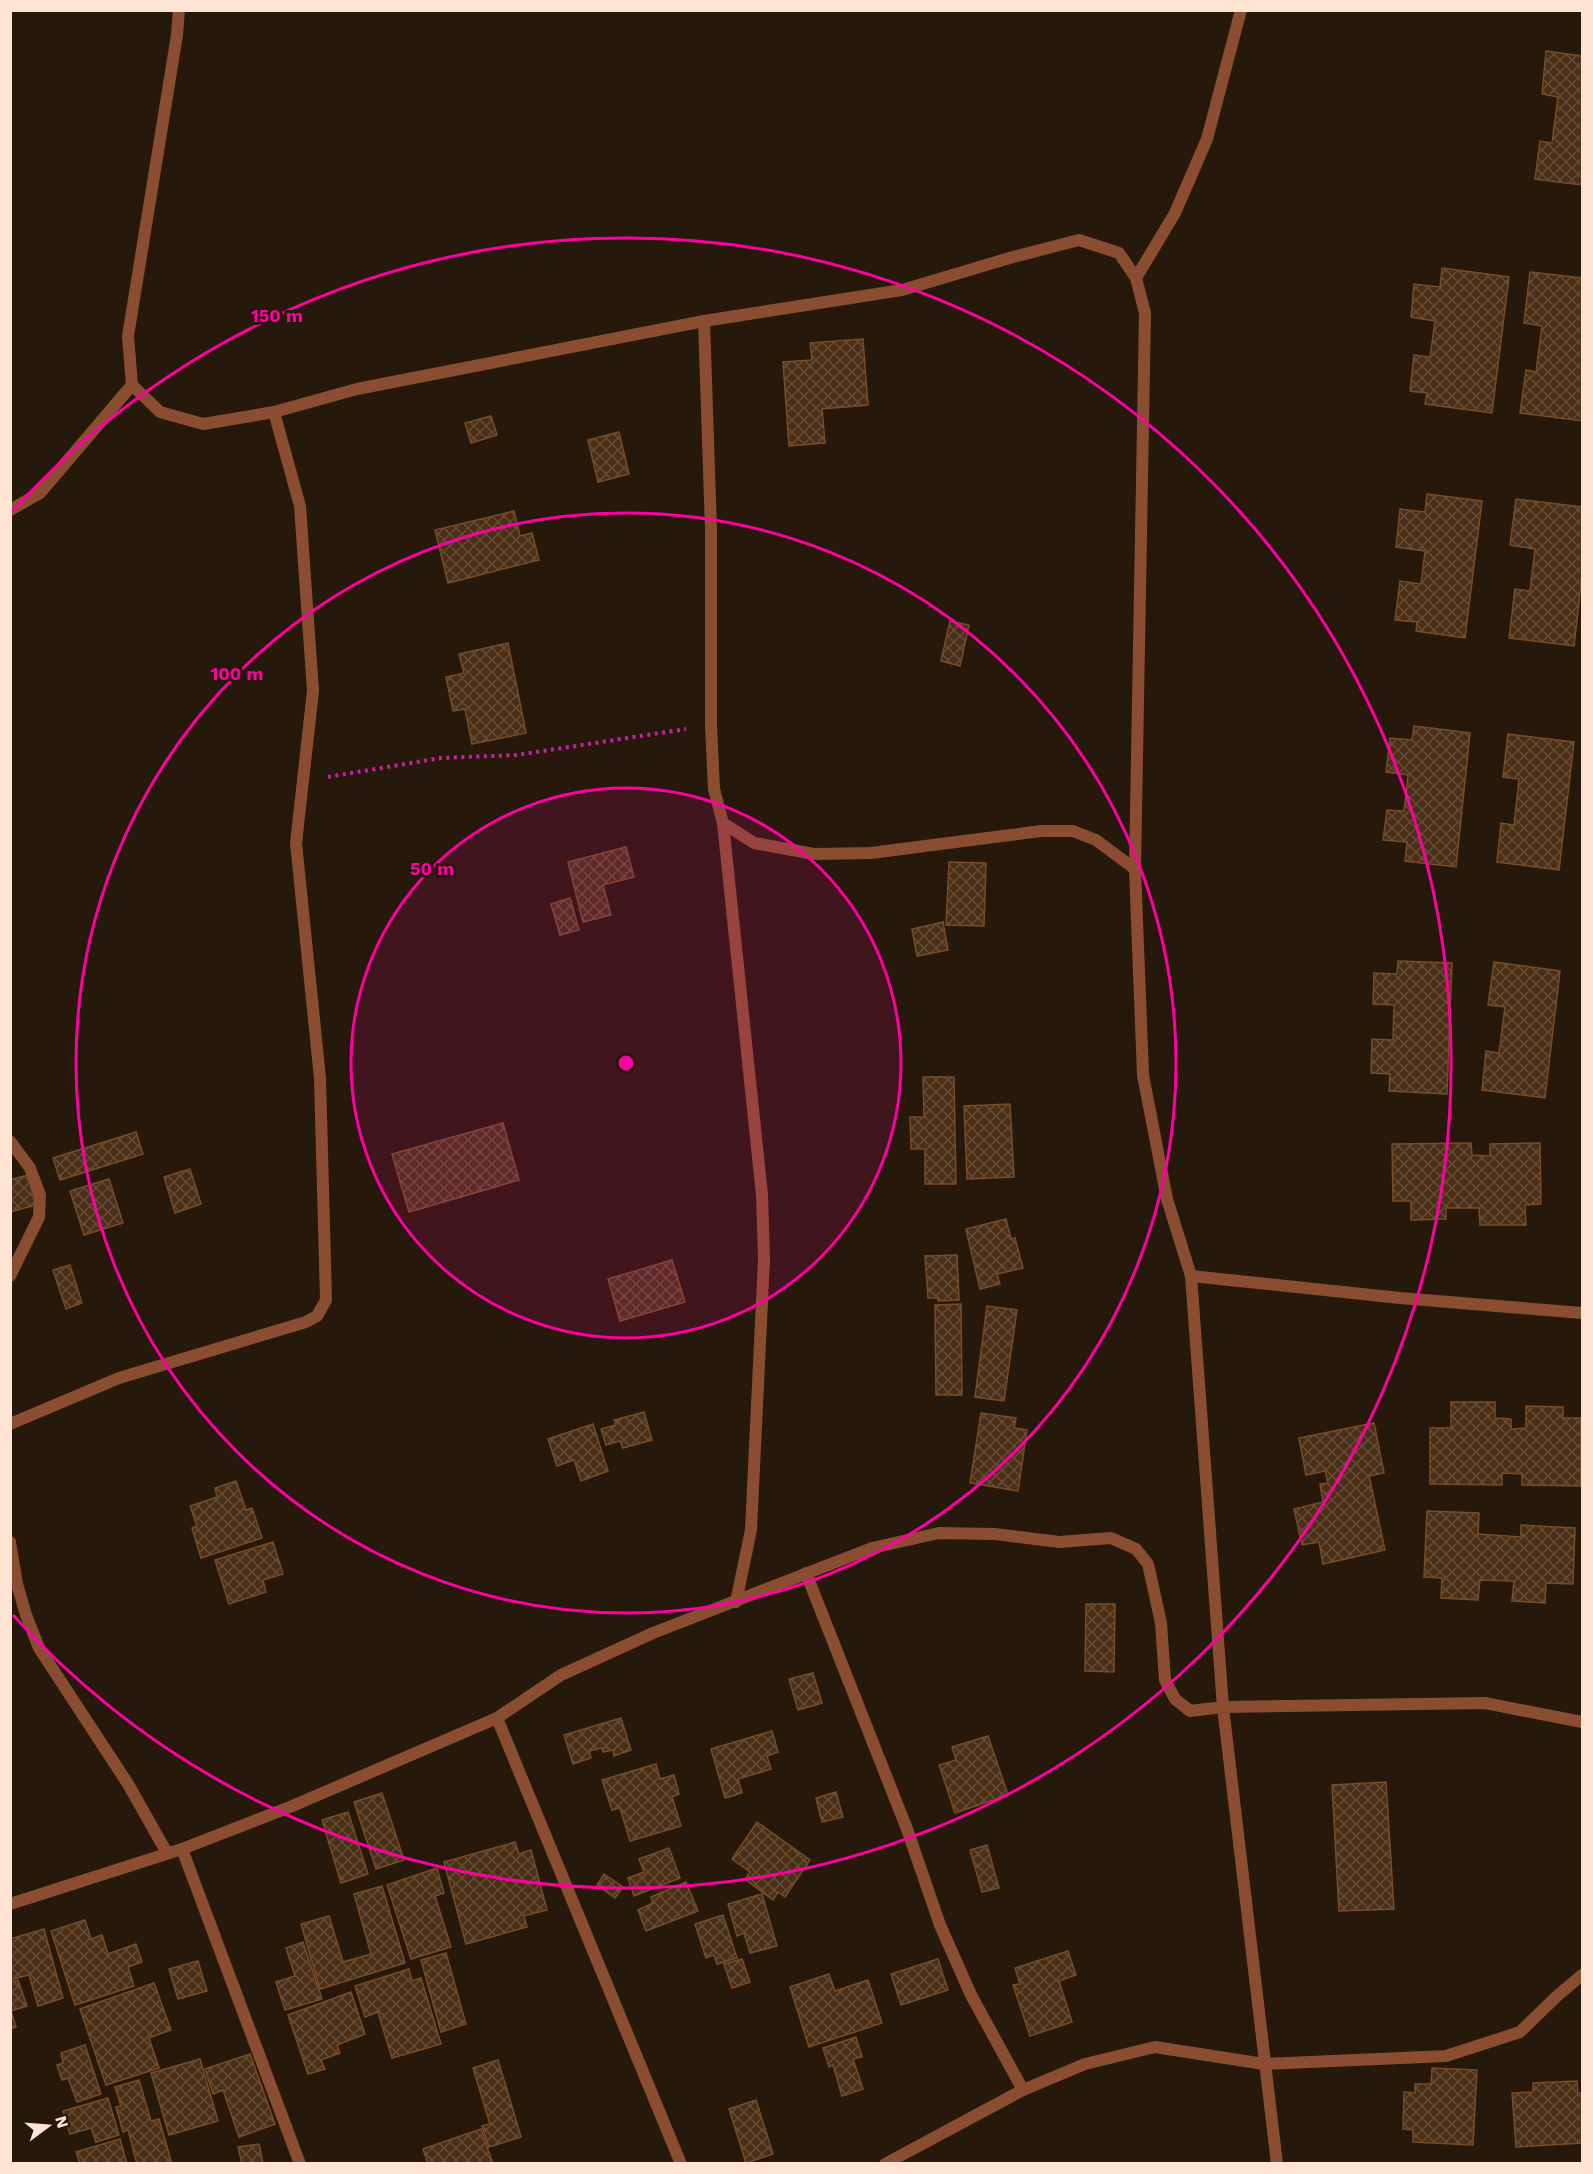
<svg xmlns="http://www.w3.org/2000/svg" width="1593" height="2174" font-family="'Work Sans',sans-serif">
  <defs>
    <pattern id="building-cross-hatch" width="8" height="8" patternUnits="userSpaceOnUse" patternTransform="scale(1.5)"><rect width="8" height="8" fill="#4a2f16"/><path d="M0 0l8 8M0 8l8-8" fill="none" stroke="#654d37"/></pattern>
  </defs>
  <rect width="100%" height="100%" fill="#27180c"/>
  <g fill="url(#building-cross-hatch)" stroke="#794c26" stroke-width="1.5">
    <path d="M1546,51L1582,56V185L1535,179L1540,141L1552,143L1558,97L1542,94Z"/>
    <path d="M1442,268L1509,277L1492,413L1425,404L1427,393L1410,391L1414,355L1430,357L1435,321L1411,317L1414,284L1440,287Z"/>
    <path d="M1530,272L1582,278V421L1520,413L1526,370L1536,372L1542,326L1524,323Z"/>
    <path d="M863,339L868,405L822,409L825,443L789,446L783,362L812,360L810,343Z"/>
    <path d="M491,416L497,435L471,443L465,423Z"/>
    <path d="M619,432L629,474L598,482L588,440Z"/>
    <path d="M1427,494L1482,501L1465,638L1416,631L1417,622L1395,620L1400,581L1421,584L1425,551L1396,547L1400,509L1425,512Z"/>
    <path d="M1516,499L1582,507V576L1574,646L1509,638L1515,589L1530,591L1535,549L1510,545Z"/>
    <path d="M514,511L520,536L532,533L539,560L448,583L435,530Z"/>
    <path d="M950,621L969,625L960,666L941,661Z"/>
    <path d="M508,643L526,733L472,744L465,709L453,711L446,677L464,673L459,654Z"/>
    <path d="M1414,726L1470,733L1456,867L1405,861L1407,842L1383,840L1387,810L1404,811L1408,775L1386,772L1390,738L1412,740Z"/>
    <path d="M1508,734L1574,742L1559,870L1497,862L1501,823L1514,825L1519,779L1503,777Z"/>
    <path d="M626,847L634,877L603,885L611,915L583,922L568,862Z"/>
    <path d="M949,862L986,863L984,926L946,925Z"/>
    <path d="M570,898L579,930L560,935L551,904Z"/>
    <path d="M943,922L948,950L917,956L912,929Z"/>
    <path d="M1398,961L1452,963L1447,1094L1389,1091L1390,1074L1371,1073L1372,1039L1393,1040L1394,1005L1373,1004L1374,973L1397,974Z"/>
    <path d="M1494,962L1560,971L1545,1098L1482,1090L1486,1051L1499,1053L1505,1007L1488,1005Z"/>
    <path d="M923,1077H954L956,1184H925V1149H911L910,1117H924Z"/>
    <path d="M1010,1104L1014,1177L967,1179L964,1106Z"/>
    <path d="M503,1123L519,1180L409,1212L392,1154Z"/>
    <path d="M136,1132L143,1154L60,1180L53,1158Z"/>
    <path d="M1471,1143L1472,1155L1490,1156V1144L1540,1143L1541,1204L1525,1205L1526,1225H1480L1479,1208H1446V1219L1411,1220V1201H1393L1392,1144Z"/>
    <path d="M190,1169L201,1204L175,1213L164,1177Z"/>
    <path d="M28,1175L36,1205L10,1212V1180Z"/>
    <path d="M109,1179L123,1223L84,1235L70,1191Z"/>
    <path d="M1006,1219L1011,1239L1015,1238L1023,1268L997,1274L1000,1284L980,1289L966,1229Z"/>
    <path d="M957,1255L959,1300L938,1301V1298H928L925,1256Z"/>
    <path d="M672,1260L685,1302L620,1321L608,1279Z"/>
    <path d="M70,1265L82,1303L66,1309L53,1270Z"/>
    <path d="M961,1304L962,1395H936L935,1305Z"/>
    <path d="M987,1306L1017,1310L1004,1401L975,1397Z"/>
    <path d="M1451,1402H1495V1418L1511,1419V1429L1526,1428V1406L1563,1407V1418H1581V1486L1522,1485V1474L1502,1473V1485L1430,1484V1428H1451Z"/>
    <path d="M644,1412L652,1440L623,1448L620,1441L606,1445L601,1429L616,1425L614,1420Z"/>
    <path d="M981,1413L1016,1418L1014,1428L1027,1430L1018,1491L970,1483Z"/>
    <path d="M1374,1423L1384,1473L1369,1476L1385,1550L1323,1564L1319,1542L1302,1545L1294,1509L1323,1502L1320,1484L1328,1483L1325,1471L1306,1475L1299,1438Z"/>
    <path d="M593,1424L608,1471L581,1481L574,1460L557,1466L548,1439Z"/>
    <path d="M236,1481L246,1510L252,1508L262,1538L201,1558L192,1528L197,1526L190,1506L217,1497L215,1488Z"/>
    <path d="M1427,1511L1479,1513L1478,1534L1521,1537V1525L1575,1528L1573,1584L1546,1583L1545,1603L1512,1601L1514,1581L1480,1580L1478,1600L1441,1598L1442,1578L1424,1577Z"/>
    <path d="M273,1542L283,1574L263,1580L266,1592L229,1604L215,1560Z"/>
    <path d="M1086,1604H1115L1114,1672L1085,1671Z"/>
    <path d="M813,1673L822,1703L798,1710L789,1679Z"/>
    <path d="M621,1718L631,1750L614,1756L613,1750L603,1752L602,1748L589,1751L591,1758L573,1764L564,1735Z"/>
    <path d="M772,1731L778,1752L767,1756L771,1769L738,1779L742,1793L725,1798L711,1749Z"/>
    <path d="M988,1736L1008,1795L955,1813L939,1765L956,1760L952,1747Z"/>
    <path d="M656,1764L660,1779L674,1775L679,1794L672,1797L681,1826L630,1841L620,1808L612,1810L602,1780Z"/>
    <path d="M1386,1782L1394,1909L1339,1911L1332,1785Z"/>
    <path d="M836,1792L843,1817L822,1822L816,1798Z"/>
    <path d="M382,1793L404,1860L376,1869L354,1802Z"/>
    <path d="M348,1812L368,1874L341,1883L322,1820Z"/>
    <path d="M757,1822L810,1860L785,1897L778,1892L773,1900L745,1879L750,1872L732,1859Z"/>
    <path d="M515,1842L519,1854L531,1850L547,1910L524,1916L527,1927L466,1944L444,1862Z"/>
    <path d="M987,1845L999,1888L982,1892L970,1850Z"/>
    <path d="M669,1848L680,1878L634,1896L628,1878L644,1872L639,1859Z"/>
    <path d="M437,1868L444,1893L435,1896L451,1947L411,1959L387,1885Z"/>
    <path d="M604,1874L623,1887L615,1898L597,1885Z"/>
    <path d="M686,1882L698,1911L646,1931L638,1910L653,1903L651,1897Z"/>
    <path d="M382,1886L405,1963L320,1989L301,1924L329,1916L343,1962L371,1954L354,1894Z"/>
    <path d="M762,1894L777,1946L750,1953L744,1933L737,1936L728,1904Z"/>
    <path d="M723,1915L737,1958L717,1964L714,1955L706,1958L695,1924Z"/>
    <path d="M85,1920L91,1939L102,1935L108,1954L136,1944L142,1962L128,1967L134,1986L75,2005L51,1931Z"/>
    <path d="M44,1929L63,1998L38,2006L29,1975L12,1979L10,1973V1939Z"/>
    <path d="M303,1942L322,1999L285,2010L276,1982L295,1976L286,1948Z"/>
    <path d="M1068,1951L1076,1975L1059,1981L1072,2022L1030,2036L1013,1985L1020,1984L1015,1968Z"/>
    <path d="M446,1953L466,2024L441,2032L421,1960Z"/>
    <path d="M742,1959L750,1982L732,1988L724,1964Z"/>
    <path d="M938,1959L948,1990L901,2005L891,1974Z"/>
    <path d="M198,1961L207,1991L178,1999L169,1969Z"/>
    <path d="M409,1969L412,1981L421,1978L441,2044L392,2058L378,2012L365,2017L355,1986Z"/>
    <path d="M829,1974L835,1991L868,1980L882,2023L809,2047L790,1987Z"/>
    <path d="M18,1980L27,2006L11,2011L16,2027L10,2029V1982Z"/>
    <path d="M154,1983L171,2030L149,2038L159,2068L106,2085L80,2009Z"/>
    <path d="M351,1992L365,2034L337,2045L340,2053L321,2060L325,2069L308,2074L288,2015Z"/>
    <path d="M856,2037L862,2057L853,2059L863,2089L842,2096L833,2065L829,2067L823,2048Z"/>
    <path d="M85,2045L101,2094L77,2102L68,2078L62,2080L57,2065L63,2063L61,2053Z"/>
    <path d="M250,2054L275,2124L239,2137L223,2090L213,2094L205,2069Z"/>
    <path d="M200,2059L218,2121L169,2135L151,2073Z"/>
    <path d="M498,2060L521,2137L489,2147L482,2126L490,2124L473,2068Z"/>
    <path d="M1432,2068L1477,2070L1473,2145L1413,2142V2130L1403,2129L1404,2092L1415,2093V2084H1431Z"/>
    <path d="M139,2080L151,2121L159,2119L172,2164H137L128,2130L123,2132L116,2107L121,2106L115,2087Z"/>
    <path d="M1577,2081L1578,2093H1582V2143L1516,2147L1512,2093L1533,2092V2083Z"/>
    <path d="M108,2098L119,2135L96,2142L91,2128L70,2134L63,2111Z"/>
    <path d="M756,2100L773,2154L746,2163L729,2109Z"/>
    <path d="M481,2129L493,2164H428L423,2149Z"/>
    <path d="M120,2139L127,2164H80L76,2152Z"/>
    <path d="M259,2144L263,2164H242L238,2147Z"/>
  </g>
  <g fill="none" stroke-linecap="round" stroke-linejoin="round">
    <path stroke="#c421a3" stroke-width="4" stroke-dasharray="3 4.5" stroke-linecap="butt" d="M328,777L440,758L517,755L686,729"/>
    <g stroke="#8b4d32" stroke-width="12">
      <path d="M179,10L177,35L128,336L132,385L160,412L203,424L274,412L357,389L704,321L902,290L1013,257L1079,240L1119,253L1136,278L1145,313L1135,869L1143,1075L1167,1199L1191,1276L1223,1707L1277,2164"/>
      <path d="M1136,278L1175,213L1207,139L1241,10"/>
      <path d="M704,321L711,529V725L714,789L723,823L754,843L814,854L871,853L1041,831H1073L1096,840L1135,869"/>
      <path d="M10,510L40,493L132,385"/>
      <path d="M723,823L762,1195L764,1260L751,1530L736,1602"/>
      <path d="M10,1141L30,1168L40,1195L39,1217L10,1276"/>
      <path d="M1191,1276L1400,1298L1582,1313"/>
      <path d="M10,1424L119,1378L306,1322L317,1316L326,1300L320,1078L296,843L313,691L300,506L274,412"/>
      <path d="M10,1542L17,1584L26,1615L39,1648L128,1784L167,1853"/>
      <path d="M806,1573L907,1829L940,1925L971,1995L1023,2090"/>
      <path d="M497,1718L681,2164"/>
      <path d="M182,1849L300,2164"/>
      <path d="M10,1904L182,1849L290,1807L497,1718L561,1675L653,1633L872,1548L939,1533L995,1534L1059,1542L1111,1538L1136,1549L1148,1564L1161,1623L1165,1680L1175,1699L1190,1711L1223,1707L1485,1703L1582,1722"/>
      <path d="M885,2164L1023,2090L1085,2064L1155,2047L1264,2064L1446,2056L1520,2032L1557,1996L1582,1975"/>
    </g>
  </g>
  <circle cx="626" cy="1063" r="275" fill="#fe00a1" fill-opacity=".12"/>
  <g fill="none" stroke="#fe00a1" stroke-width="3">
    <circle cx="626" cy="1063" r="275"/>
    <circle cx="626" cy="1063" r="550"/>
    <path d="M13 511A825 825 0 1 1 13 1615"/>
  </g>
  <circle cx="626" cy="1063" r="9" fill="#fe00a1" stroke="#27180c" stroke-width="3"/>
  <g font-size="18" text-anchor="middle" font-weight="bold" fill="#fe00a1" stroke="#27180c" stroke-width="6" stroke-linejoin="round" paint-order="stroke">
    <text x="277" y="322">150 m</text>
    <text x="237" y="680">100 m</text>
    <text x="432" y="875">50 m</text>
  </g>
  <rect width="1593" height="2174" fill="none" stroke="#ffe3d3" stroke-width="24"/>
  <g transform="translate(48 2126) rotate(74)" stroke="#27180c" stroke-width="4.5" paint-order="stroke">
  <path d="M0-4.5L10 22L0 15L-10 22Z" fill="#ffe3d3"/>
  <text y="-9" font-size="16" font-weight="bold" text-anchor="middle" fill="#ffe3d3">N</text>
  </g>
</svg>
